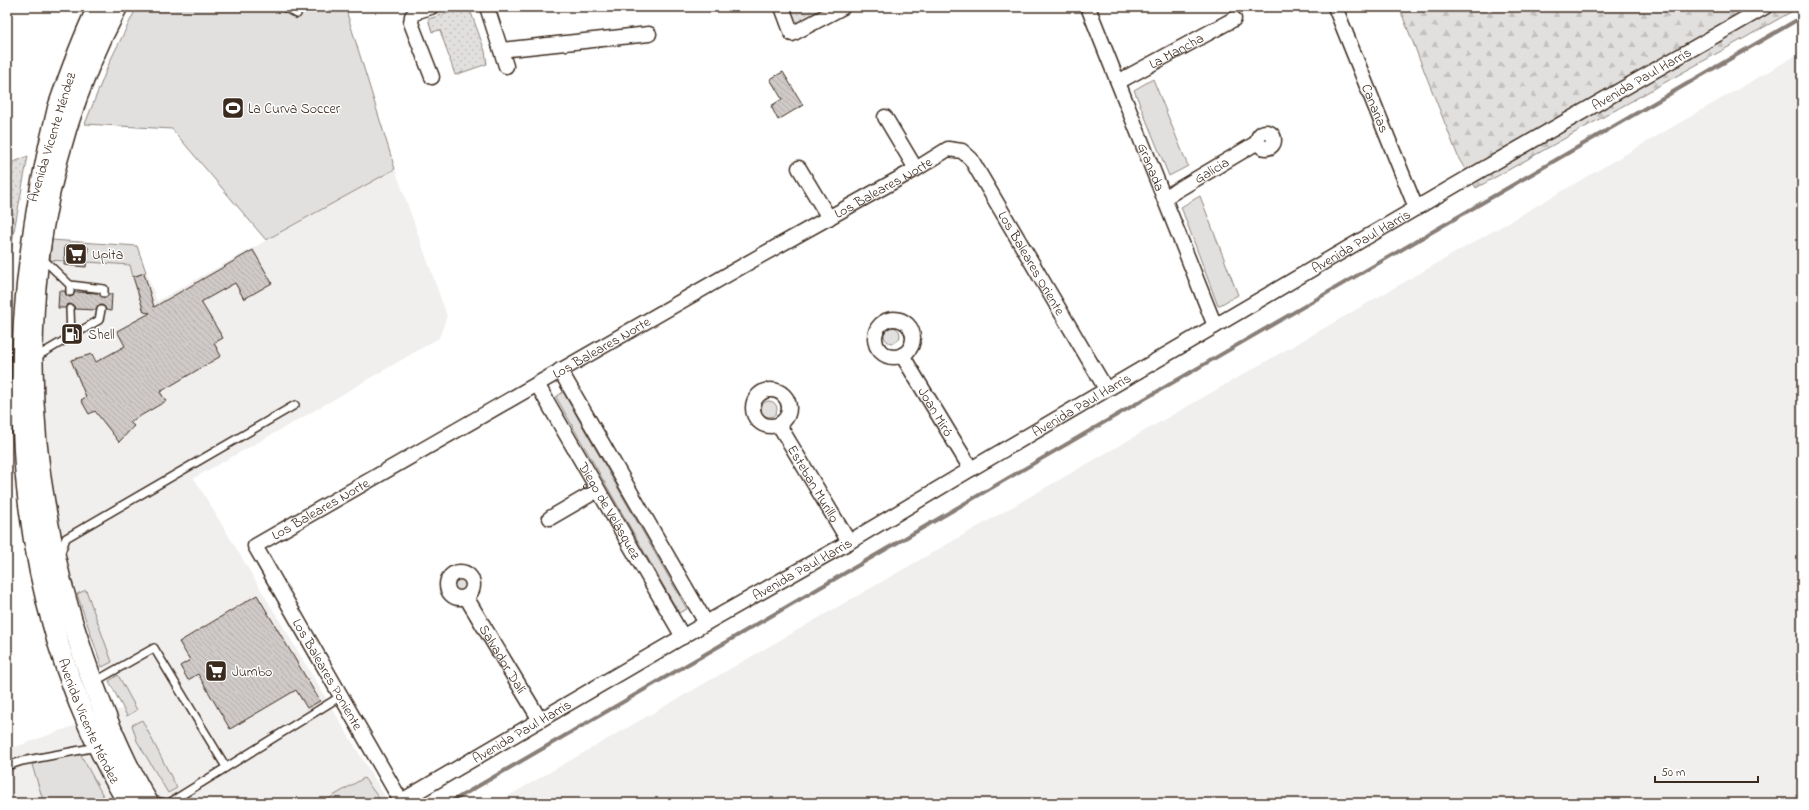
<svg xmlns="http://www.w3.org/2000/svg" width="1809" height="810" font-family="'Indie Flower',sans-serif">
  <defs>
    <pattern id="forest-firs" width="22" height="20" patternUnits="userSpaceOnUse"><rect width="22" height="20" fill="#e2e0de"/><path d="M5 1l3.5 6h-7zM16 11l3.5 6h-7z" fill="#c3c0be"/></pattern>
    <pattern id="park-dots" width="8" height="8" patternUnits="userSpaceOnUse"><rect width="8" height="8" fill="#e2e0de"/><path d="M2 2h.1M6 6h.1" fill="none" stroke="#c3c0be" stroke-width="1.8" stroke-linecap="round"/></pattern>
    <pattern id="building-back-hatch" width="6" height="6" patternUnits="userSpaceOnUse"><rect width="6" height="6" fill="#cfcac7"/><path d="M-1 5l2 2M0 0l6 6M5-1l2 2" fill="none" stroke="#b3aeaa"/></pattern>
  </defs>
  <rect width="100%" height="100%" fill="#fff"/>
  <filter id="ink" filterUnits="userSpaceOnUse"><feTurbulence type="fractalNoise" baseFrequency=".025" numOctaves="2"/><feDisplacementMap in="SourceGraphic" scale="8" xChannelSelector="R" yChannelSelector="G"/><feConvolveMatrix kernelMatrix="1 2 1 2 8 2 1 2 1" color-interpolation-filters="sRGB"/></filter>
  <g filter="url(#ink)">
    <g fill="#f1efee">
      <path d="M1802,52V803H496L1495,230Z"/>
      <path d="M395,169L447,316L439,338L307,415L194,478L386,798L377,803H7V750L123,708L102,667L65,557L58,531L48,451L42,366L52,240L137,246L157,301Z"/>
    </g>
    <g fill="#e2e0de" stroke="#8e857e">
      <path d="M137,7H345L395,169L266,240L172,129L85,124L110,61Z"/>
      <path d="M1153,79L1188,166L1169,176L1134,90Z"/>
      <path d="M1200,196L1238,295L1218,306L1181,207Z"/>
      <path d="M52,240L137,246L146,272L133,277L130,265L87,262V247L65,246L64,261L50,260Z"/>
      <circle cx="892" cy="335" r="8"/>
      <path d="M563,392L687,609L679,613L556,397Z"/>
      <circle cx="769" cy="409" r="8"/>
      <circle cx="460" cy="583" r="8"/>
      <path d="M86,590L112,662L102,667L77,594Z"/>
      <path d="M118,675L137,710L127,716L109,681Z"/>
      <path d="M142,720L177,788L168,793L137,741L132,725Z"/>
      <path d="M76,746L107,803H44L32,765Z"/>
      <path d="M364,778L381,801L377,803H321Z"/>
    </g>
    <path fill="url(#forest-firs)" stroke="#8e857e" d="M1399,7H1800L1476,188L1459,159Z"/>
    <g fill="url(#park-dots)" stroke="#8e857e">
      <path d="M469,7L485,51L487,64L455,75L440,30L432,32L428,19Z"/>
      <path d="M790,7H828L796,25Z"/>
      <path d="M28,156L13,236L7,285V165Z"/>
    </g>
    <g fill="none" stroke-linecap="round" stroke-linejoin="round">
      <path stroke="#887e77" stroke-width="4" d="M449,803L1802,17"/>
    </g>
    <g fill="url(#building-back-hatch)" stroke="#3b2a1e">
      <path d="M783,72L803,105L778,120L771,106L782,99L770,79Z"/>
      <path d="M65,246L88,247L86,267L64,265Z"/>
      <path d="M253,250L272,283L244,299L235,283L201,302L223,338L214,343L221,356L160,392L166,401L130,422L134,426L119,442L95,411L89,414L81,400L86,397L71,360L92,354L96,362L125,346L117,331L150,313L144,312L133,277L144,273L154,307Z"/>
      <path d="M59,291H65L66,295L70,297L73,296L75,292L99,293L104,298L107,297L109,294H112L111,311L106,310L105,307L102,305L98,306L96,310L75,309L74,306L70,304L67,305L65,308H58Z"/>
      <path d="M257,595L320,701L307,708L296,690L230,729L198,674L188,680L180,666L190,660L179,642Z"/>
    </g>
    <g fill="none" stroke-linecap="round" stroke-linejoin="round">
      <g stroke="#3b2a1e" stroke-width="10">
        <g id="lane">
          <path d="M284,7L297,14"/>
          <path d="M42,258L70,285V292"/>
          <path d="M70,285L104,289V293"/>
          <path d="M70,309L71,337"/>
          <path d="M36,357L99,320L101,310"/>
          <path d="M61,552L66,538L295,405"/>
          <path d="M94,682L154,648L226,767"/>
          <path d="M7,766L22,761L97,747"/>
          <path d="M150,800L165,803"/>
          <path d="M169,803L341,696"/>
        </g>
      </g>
      <g stroke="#3b2a1e" stroke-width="17">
        <g id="street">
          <path d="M431,7L418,11L412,16L411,23L432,77"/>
          <path d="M487,7L506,66"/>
          <path d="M782,7L792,34L843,7"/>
          <path id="s1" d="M1088,7L1215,326"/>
          <path id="s2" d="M1335,7L1416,208"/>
          <path d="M501,50L649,34"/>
          <path id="s3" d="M1118,82L1234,19"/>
          <path d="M885,117L916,169"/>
          <circle cx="1266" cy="140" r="8"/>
          <path d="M799,168L829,218"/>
          <path id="s4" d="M1164,198L1258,142"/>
          <circle cx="894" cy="338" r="19"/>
          <path id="s5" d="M902,355L971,469"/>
          <path d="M560,370L706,623"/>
          <path id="s6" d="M537,384L683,637"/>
          <circle cx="771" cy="408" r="18"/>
          <path id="s7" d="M779,425L849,542"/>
          <path d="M550,518L598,490"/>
          <circle cx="460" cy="585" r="13"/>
          <path id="s8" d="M466,597L540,720"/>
          <path id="s9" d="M401,801L255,546L760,256L916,169L948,149L962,151L971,159L1106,389"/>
          <path id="s10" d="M398,803L706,623L849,542L971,469L1464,180L1765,7"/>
        </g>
      </g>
      <g stroke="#3b2a1e" stroke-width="23">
        <g id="secondary">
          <path id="s11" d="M98,7C82,40 70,73 58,108C0,341 4,591 128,803"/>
          <path d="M117,7C10,208 11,447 84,658C101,707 121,758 148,803"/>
        </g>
      </g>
      <use href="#lane" stroke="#fff" stroke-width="7"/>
      <use href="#street" stroke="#fff" stroke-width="14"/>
      <use href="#secondary" stroke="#fff" stroke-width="20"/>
    </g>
  </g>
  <defs>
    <g id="stadium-square" transform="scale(1.15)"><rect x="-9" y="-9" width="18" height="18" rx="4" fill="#3b2a1e" stroke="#fff"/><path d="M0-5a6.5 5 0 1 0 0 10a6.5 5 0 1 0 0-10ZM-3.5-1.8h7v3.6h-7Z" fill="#fff"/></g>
    <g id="supermarket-square" transform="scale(1.15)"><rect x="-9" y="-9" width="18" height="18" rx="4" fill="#3b2a1e" stroke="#fff"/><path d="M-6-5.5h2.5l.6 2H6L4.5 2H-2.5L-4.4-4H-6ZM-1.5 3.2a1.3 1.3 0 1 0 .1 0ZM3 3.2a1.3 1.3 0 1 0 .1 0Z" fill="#fff"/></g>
    <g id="fuel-square" transform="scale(1.15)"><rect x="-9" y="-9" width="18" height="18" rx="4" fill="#3b2a1e" stroke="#fff"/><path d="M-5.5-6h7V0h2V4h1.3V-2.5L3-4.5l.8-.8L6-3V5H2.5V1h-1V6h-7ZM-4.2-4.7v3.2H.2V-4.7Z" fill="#fff"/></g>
  </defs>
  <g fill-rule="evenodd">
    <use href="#stadium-square" x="233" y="108"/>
    <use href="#supermarket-square" x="76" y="254"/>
    <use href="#fuel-square" x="72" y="334"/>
    <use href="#supermarket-square" x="216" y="671"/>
  </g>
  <g text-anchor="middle" stroke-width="3" stroke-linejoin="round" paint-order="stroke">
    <g font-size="14" fill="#3b2a1e" stroke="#fff">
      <text dy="5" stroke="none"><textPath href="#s3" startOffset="66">La Mancha</textPath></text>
      <text dy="5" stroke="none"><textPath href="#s10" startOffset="1439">Avenida Paul Harris</textPath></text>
      <text dy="5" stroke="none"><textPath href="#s2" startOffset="109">Canarias</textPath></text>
      <text transform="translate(51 137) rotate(-73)" y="5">Avenida Vicente Méndez</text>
      <text dy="5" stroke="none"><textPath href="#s1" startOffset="172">Granada</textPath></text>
      <text dy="5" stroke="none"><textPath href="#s4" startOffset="55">Galicia</textPath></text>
      <text dy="5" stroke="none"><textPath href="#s9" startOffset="1017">Los Baleares Norte</textPath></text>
      <text dy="5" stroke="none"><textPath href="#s10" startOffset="1115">Avenida Paul Harris</textPath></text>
      <text dy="5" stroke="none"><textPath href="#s9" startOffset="1239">Los Baleares Oriente</textPath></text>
      <text dy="5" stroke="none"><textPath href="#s9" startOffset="693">Los Baleares Norte</textPath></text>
      <text dy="5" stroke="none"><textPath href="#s10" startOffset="791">Avenida Paul Harris</textPath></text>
      <text dy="5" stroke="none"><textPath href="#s5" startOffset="66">Joan Miró</textPath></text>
      <text dy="5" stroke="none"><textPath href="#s7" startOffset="68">Esteban Murillo</textPath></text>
      <text dy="5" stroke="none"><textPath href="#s9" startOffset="369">Los Baleares Norte</textPath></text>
      <text dy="5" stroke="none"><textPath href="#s6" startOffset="146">Diego de Velásquez</textPath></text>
      <text dy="5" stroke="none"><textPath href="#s10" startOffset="467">Avenida Paul Harris</textPath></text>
      <text dy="5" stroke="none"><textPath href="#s8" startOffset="72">Salvador Dalí</textPath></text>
      <text transform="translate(328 674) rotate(60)" y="5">Los Baleares Poniente</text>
      <text dy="5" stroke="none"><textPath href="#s11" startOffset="734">Avenida Vicente Méndez</textPath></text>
      <text dy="5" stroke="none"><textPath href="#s10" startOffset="143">Avenida Paul Harris</textPath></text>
    </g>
    <g font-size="14" fill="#3b2a1e" stroke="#fff" text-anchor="start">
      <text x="248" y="113">La Curva Soccer</text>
      <text x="92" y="259">Upita</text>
      <text x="88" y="339">Shell</text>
      <text x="232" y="676">Jumbo</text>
    </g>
  </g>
  <rect width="1809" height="810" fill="none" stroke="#fff" stroke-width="24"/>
  <rect x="12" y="12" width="1785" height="786" fill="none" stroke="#3b2a1e" stroke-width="1.5" filter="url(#ink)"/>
  <path d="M1655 776v6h103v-6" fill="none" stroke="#3b2a1e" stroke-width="2"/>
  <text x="1661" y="776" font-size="12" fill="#3b2a1e" stroke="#ffffff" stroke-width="3" paint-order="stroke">50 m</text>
</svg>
